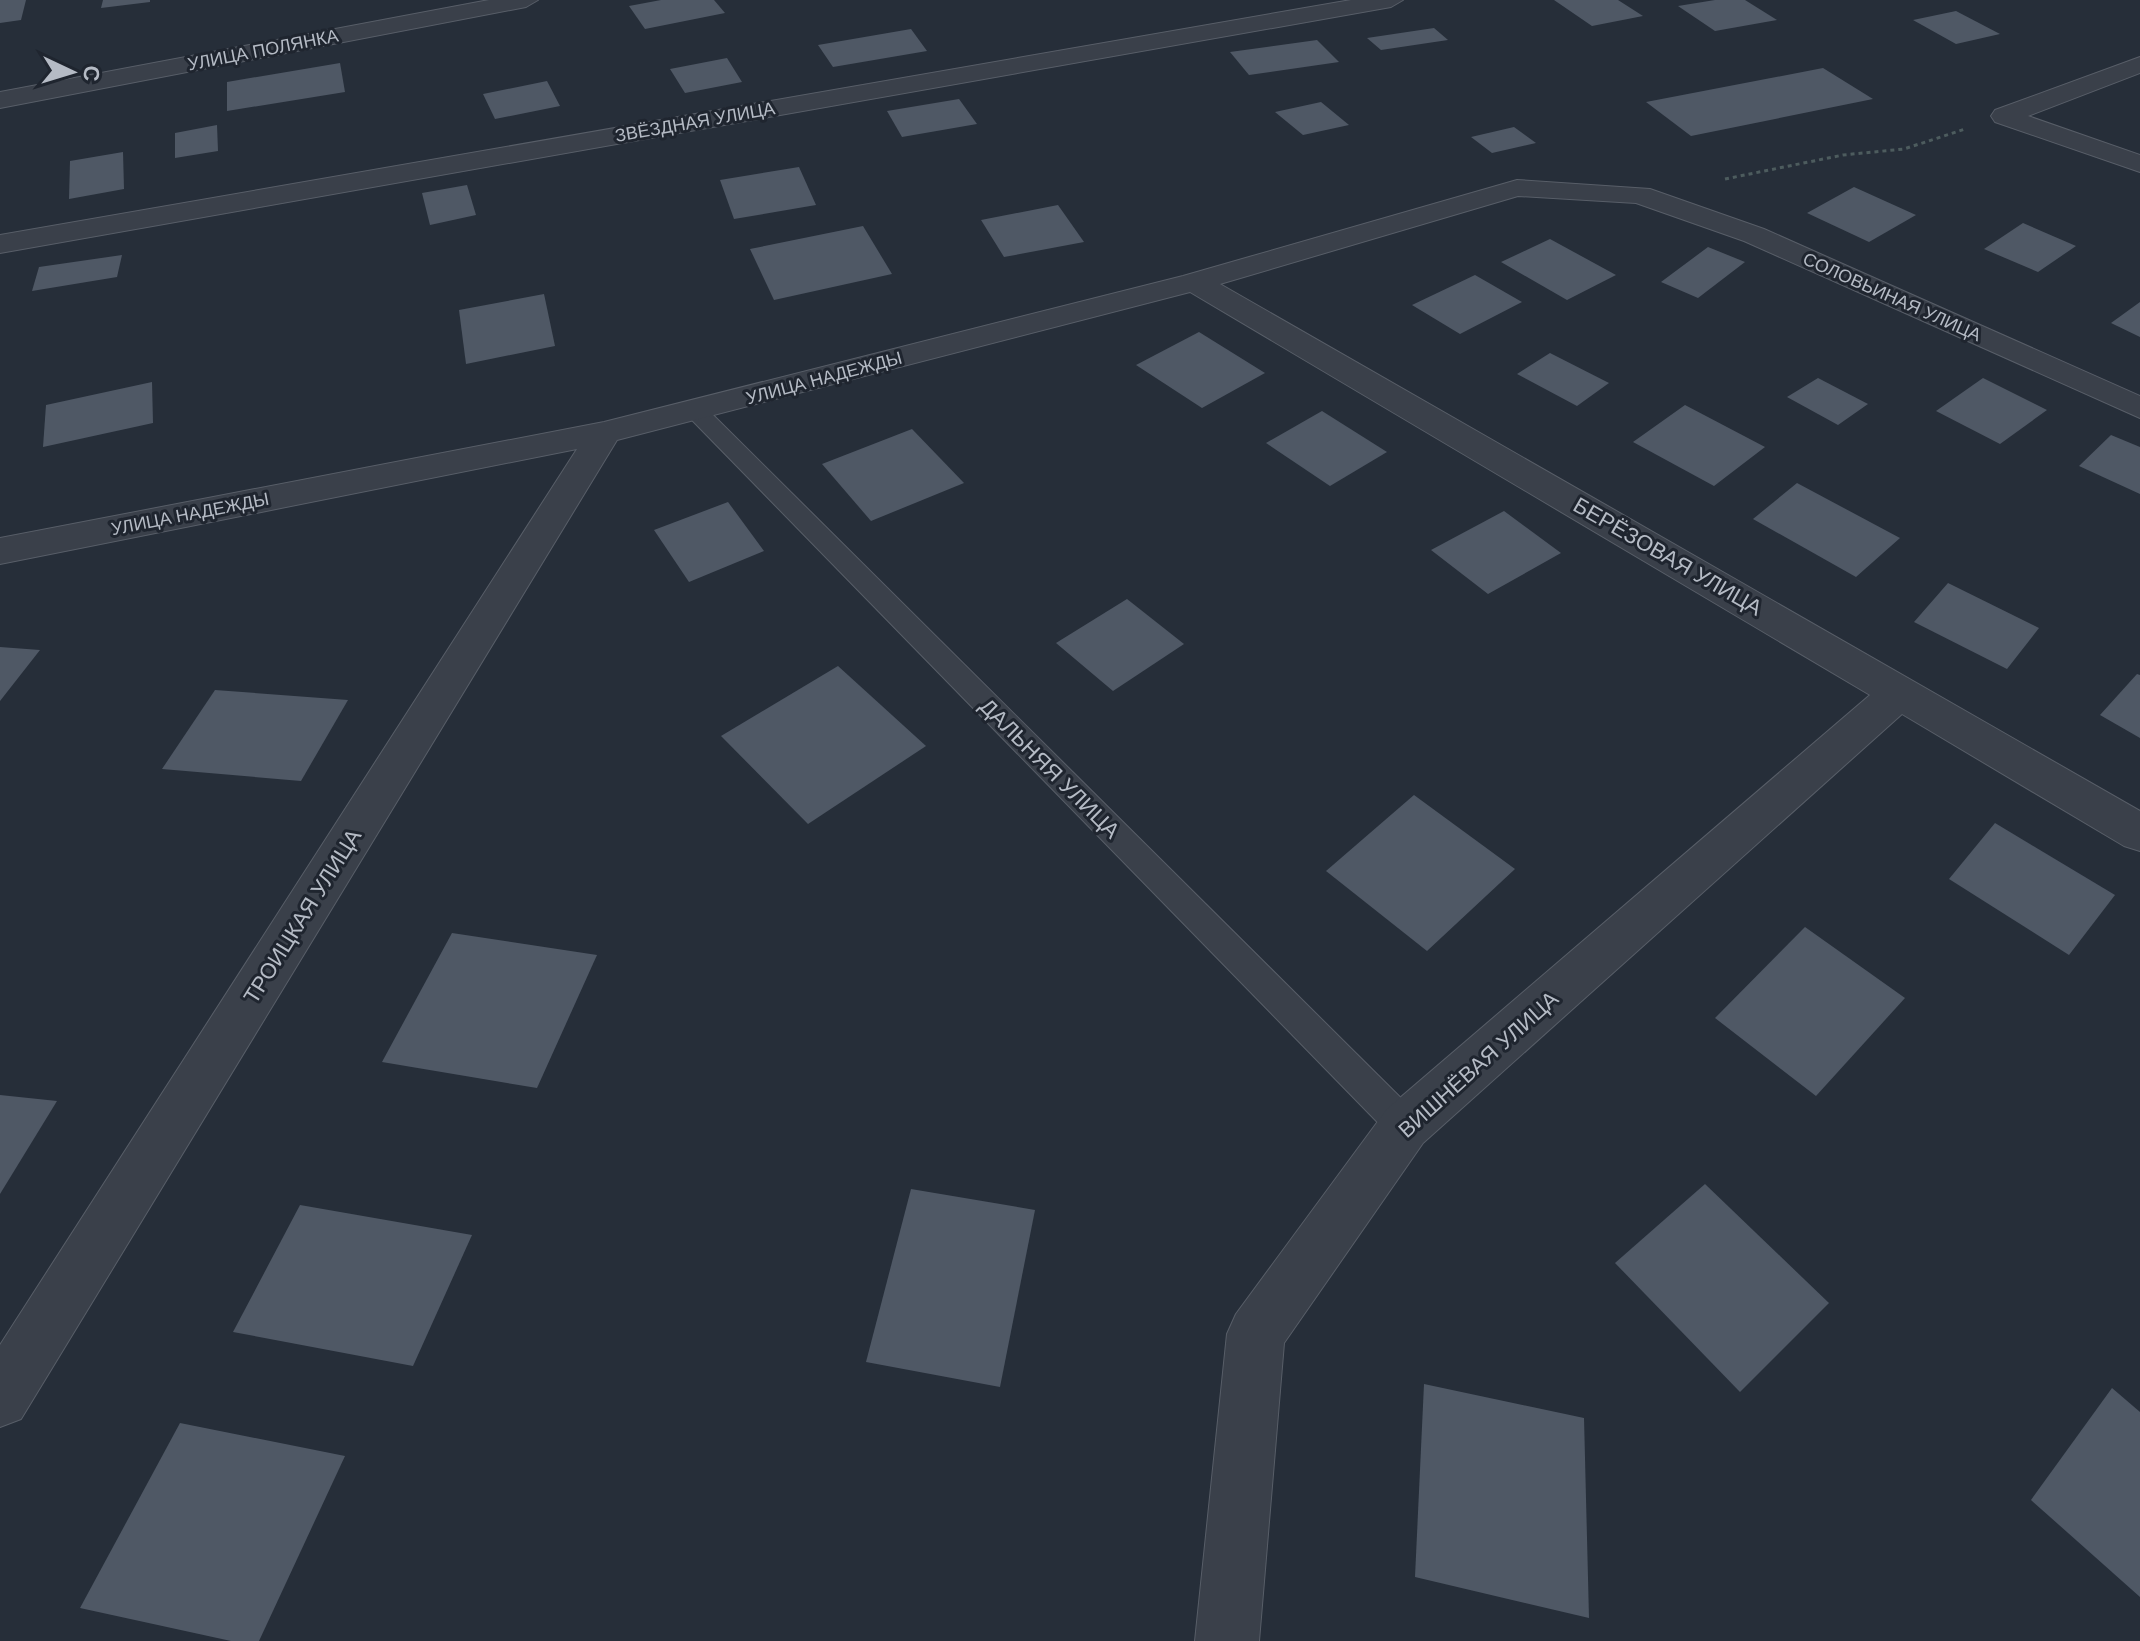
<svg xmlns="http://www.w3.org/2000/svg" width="2140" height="1641" font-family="Arial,sans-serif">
  <rect width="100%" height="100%" fill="#262e39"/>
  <g fill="#4f5865">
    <path d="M0,0H26L21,20L0,23Z"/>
    <path d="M103,0H150V2L101,8Z"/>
    <path d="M661,0H714L725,13L645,29L629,6Z"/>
    <path d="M1554,0H1618L1643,16L1592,26Z"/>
    <path d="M1715,0H1745L1777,20L1715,31L1678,6Z"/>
    <path d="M1956,11L2000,34L1956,44L1913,20Z"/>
    <path d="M1434,28L1448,40L1381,50L1367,38Z"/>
    <path d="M911,29L927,51L833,67L818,45Z"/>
    <path d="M1317,40L1339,62L1249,75L1230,52Z"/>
    <path d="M727,58L742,82L685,93L670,69Z"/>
    <path d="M340,63L345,92L227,111V82Z"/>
    <path d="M1823,68L1873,99L1691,136L1646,102Z"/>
    <path d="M547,81L560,106L495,119L483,94Z"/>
    <path d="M959,99L977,124L902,137L887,111Z"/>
    <path d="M1321,102L1349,125L1303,135L1275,112Z"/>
    <path d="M217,125L218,151L175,158V133Z"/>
    <path d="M1514,127L1536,143L1492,153L1471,137Z"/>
    <path d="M123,152L124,189L69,199L70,161Z"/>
    <path d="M799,167L816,205L734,219L720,180Z"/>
    <path d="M467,185L476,215L430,225L422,193Z"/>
    <path d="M1854,187L1916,215L1869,242L1807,213Z"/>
    <path d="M1058,205L1084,242L1004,257L981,220Z"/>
    <path d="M2023,223L2076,246L2038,272L1984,249Z"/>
    <path d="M863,226L892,274L774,300L750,249Z"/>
    <path d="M1550,239L1616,275L1567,300L1501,262Z"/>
    <path d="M1708,247L1745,262L1698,298L1661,282Z"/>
    <path d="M122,255L117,277L32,291L39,267Z"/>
    <path d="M1475,275L1522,302L1460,334L1412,305Z"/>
    <path d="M544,294L555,346L466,364L459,310Z"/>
    <path d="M2140,302V337L2111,323Z"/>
    <path d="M1199,332L1265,373L1202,408L1136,365Z"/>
    <path d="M1550,353L1609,383L1577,406L1517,374Z"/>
    <path d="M1818,378L1868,404L1838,425L1787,397Z"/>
    <path d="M1983,378L2047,410L2000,444L1936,411Z"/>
    <path d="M152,382L153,423L43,447L46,405Z"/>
    <path d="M1685,405L1765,447L1714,486L1633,442Z"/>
    <path d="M1322,411L1387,452L1330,486L1266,443Z"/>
    <path d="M912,429L964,483L871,521L822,464Z"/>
    <path d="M2111,435L2140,447V494L2079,466Z"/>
    <path d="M1797,483L1900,538L1856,577L1753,519Z"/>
    <path d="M728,502L764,551L689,582L654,530Z"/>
    <path d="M1504,511L1561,553L1488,594L1431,550Z"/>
    <path d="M1948,583L2039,628L2007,669L1914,622Z"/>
    <path d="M1127,599L1184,644L1113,691L1056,643Z"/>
    <path d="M0,647L40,650L0,701Z"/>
    <path d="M838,666L926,746L808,824L721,736Z"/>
    <path d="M2137,674L2140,675V738L2100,715Z"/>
    <path d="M215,690L348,700L301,781L162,769Z"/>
    <path d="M1414,795L1515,869L1427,951L1326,871Z"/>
    <path d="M1995,823L2115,895L2069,955L1949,879Z"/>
    <path d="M1805,927L1905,998L1816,1096L1715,1018Z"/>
    <path d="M452,933L597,955L537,1088L382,1062Z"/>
    <path d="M0,1095L57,1101L0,1194Z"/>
    <path d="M1705,1184L1829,1303L1740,1392L1615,1263Z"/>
    <path d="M911,1189L1035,1210L1000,1387L866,1362Z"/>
    <path d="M300,1205L472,1235L413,1366L233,1332Z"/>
    <path d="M1424,1384L1584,1418L1589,1618L1415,1577Z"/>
    <path d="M2112,1388L2140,1412V1597L2031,1500Z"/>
    <path d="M180,1423L345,1456L259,1641H231L80,1608Z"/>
  </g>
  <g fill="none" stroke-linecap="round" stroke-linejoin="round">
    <g stroke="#585e68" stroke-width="2">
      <path id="service" d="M696,404L704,406L1417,1114L1423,1126L1417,1138L1405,1143L1393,1138L688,416L685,411L688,406Z"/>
    </g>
    <g stroke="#585e68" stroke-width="2">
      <g id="minor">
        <path d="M489,0H538L526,7L0,108V92Z"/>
        <path d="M1351,0H1403L1391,7L0,253V235Z"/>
        <path d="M2140,57V73L2028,116L2140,155V172L1995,122L1991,116L1995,110Z"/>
        <path d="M1517,180L1650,189L1764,229L2140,396V418L1744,241L1636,203L1518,196L1220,284L2140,811V851L2124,846L1902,714L1423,1143L1284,1343L1259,1641H1195L1227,1334L1236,1314L1387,1109L1870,695L1190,292L617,440L21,1419L0,1427V1345L577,449L0,564V538L604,422L1183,276Z"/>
      </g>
    </g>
    <path stroke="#4d5c5e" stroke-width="3" stroke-dasharray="4 4" stroke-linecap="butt" d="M1725,179L1843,155L1904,149L1965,129"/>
    <use href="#service" fill="#3a404a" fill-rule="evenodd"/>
    <use href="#minor" fill="#3a404a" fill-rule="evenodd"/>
  </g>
  <g text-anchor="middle" stroke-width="6" stroke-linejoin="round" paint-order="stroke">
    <g font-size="18" fill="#b5bbc5" stroke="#1f252f">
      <text transform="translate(263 50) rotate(-11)" y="6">УЛИЦА ПОЛЯНКА</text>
      <text transform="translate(695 122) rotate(-10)" y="6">ЗВЁЗДНАЯ УЛИЦА</text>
      <text transform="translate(1892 297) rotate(24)" y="6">СОЛОВЬИНАЯ УЛИЦА</text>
      <text transform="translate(824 378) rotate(-15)" y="6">УЛИЦА НАДЕЖДЫ</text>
      <text transform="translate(190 514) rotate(-11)" y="6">УЛИЦА НАДЕЖДЫ</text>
    </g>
    <g font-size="22" fill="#b5bbc5" stroke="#1f252f">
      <text transform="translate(1668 556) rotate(30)" y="8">БЕРЁЗОВАЯ УЛИЦА</text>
      <text transform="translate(1050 768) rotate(45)" y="8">ДАЛЬНЯЯ УЛИЦА</text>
      <text transform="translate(302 916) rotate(-58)" y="8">ТРОИЦКАЯ УЛИЦА</text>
      <text transform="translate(1478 1064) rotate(-42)" y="8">ВИШНЁВАЯ УЛИЦА</text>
    </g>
  </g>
  <g transform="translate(72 72) rotate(94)" stroke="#1f252f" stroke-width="6" paint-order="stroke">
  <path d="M0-6L14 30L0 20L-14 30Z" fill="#b5bbc5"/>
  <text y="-12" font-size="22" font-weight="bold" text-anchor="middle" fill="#b5bbc5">С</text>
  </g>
</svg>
